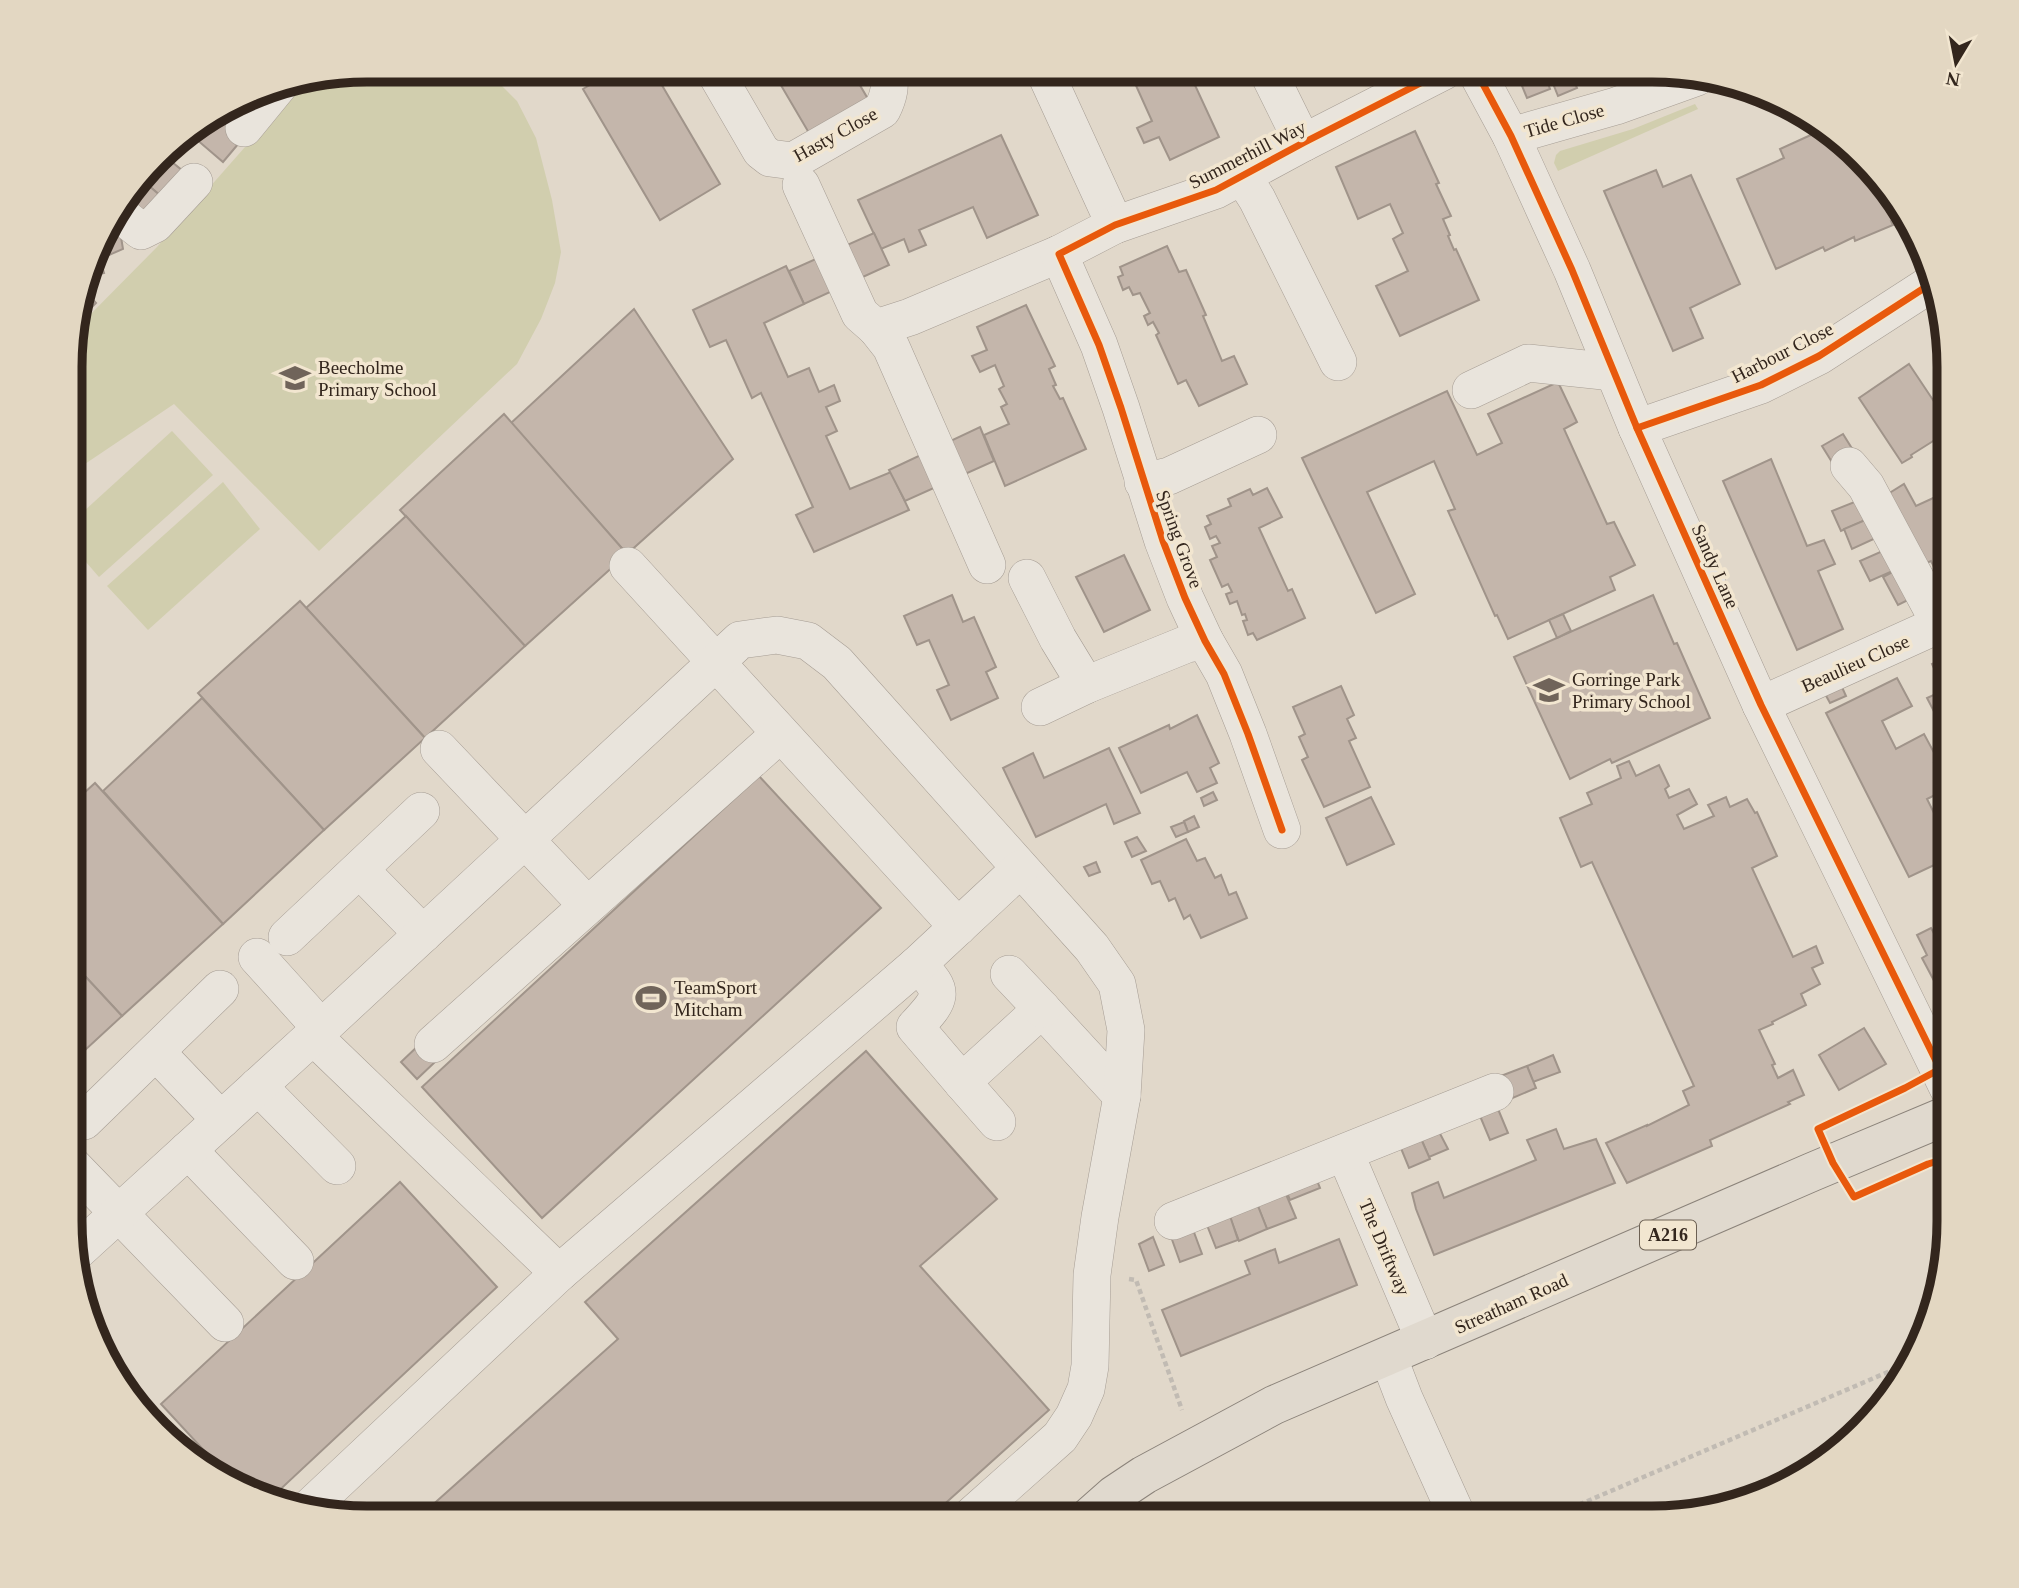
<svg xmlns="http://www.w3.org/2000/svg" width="2019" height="1588" font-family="'Times New Roman',serif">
  <rect width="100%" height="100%" fill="#e1d8ca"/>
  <g fill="#d1ceae">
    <path d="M367,70H486L517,101L536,138L552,200L561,252L555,283L541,319L517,364L319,551L174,404L79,468L72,462L73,332L157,247L303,81Z"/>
    <path d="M1695,104L1698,109L1558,171L1554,163L1556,155L1560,151L1633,129Z"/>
    <path d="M172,431L213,475L99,577L72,546V522Z"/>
    <path d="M223,482L260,529L148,630L107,586Z"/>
  </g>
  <g fill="#c4b6ab" stroke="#a0948a" stroke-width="2">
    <path d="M615,70H653L720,184L660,220L583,89Z"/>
    <path d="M772,70H851L868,99L809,133Z"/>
    <path d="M1129,70H1188L1219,137L1170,160L1159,137L1144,143L1137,128L1152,121Z"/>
    <path d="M1531,71H1543L1550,89L1527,98L1518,76Z"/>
    <path d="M1548,71H1611L1575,83L1577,88L1558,96Z"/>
    <path d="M248,99L235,129L219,116Z"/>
    <path d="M219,116L244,137L223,162L196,139L213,119Z"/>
    <path d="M1824,129L1848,144L1900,217L1891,221L1893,225L1855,241L1854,237L1825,251L1823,247L1776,269L1737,179L1784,158L1780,149Z"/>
    <path d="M1415,131L1439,183L1436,184L1451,216L1443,219L1450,235L1448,236L1454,250L1456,249L1479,300L1400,336L1376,286L1408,271L1393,239L1403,233L1390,204L1358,219L1336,167Z"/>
    <path d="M1001,135L1038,215L987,238L973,207L919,230L926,245L909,252L904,239L881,249L858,200Z"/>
    <path d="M162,154L183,171L162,197L142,180Z"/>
    <path d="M1656,170L1663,187L1691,175L1740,284L1690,308L1703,338L1673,351L1604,191Z"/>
    <path d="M142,180L162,197L150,218L120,206Z"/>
    <path d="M110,219L119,225L123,249L102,258L98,254Z"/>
    <path d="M874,233L889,265L804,304L789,271Z"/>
    <path d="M1167,246L1179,272L1186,270L1206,315L1203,316L1222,361L1234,356L1247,384L1199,406L1186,380L1178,384L1156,335L1159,333L1153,322L1148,325L1144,316L1150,313L1140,293L1133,295L1129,287L1123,290L1118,277L1123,275L1120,267Z"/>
    <path d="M97,256H99L104,273L90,276Z"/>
    <path d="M786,266L804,304L764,323L788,377L809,368L819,392L834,385L840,401L826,407L837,431L826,436L850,489L891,472L909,510L814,552L796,515L813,507L761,393L752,398L726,340L710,347L693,310Z"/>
    <path d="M85,291L96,303L76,323L75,322Z"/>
    <path d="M1026,305L1055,366L1049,369L1056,385L1053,386L1060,399L1063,398L1086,449L1005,486L984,435L1009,424L1001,407L1007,404L999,389L1004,386L995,365L980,372L972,356L987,350L977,327Z"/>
    <path d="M634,309L733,459L627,554L511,423Z"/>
    <path d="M1909,364L1949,424V431L1911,455L1912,457L1902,463L1859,398Z"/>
    <path d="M1558,382L1577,422L1564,429L1607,524L1614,522L1635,565L1610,577L1615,590L1508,639L1497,615L1495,616L1448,511L1455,509L1434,461L1367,492L1415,594L1376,613L1302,458L1447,391L1477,455L1502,443L1488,414Z"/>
    <path d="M504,414L627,554L525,646L400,510Z"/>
    <path d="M980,427L994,461L905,501L889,470Z"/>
    <path d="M1843,434L1856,455L1835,467L1822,446Z"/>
    <path d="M1771,459L1807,546L1824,540L1835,564L1818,571L1843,629L1797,650L1723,481Z"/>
    <path d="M1904,484L1916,506L1942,494V489L1949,485V560L1934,567L1931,561L1919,566L1883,497Z"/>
    <path d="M1267,488L1282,517L1259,528L1288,591L1292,589L1305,618L1257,640L1253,633L1248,635L1243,621L1247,620L1245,614L1242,615L1237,601L1230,604L1226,594L1232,592L1228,584L1222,587L1210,560L1217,557L1212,546L1220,543L1216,536L1210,539L1205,527L1211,524L1207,516L1231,506L1228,499L1250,489L1253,495Z"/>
    <path d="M1862,499L1870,518L1841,531L1832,511Z"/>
    <path d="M406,516L525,646L425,738L306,608Z"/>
    <path d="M1870,518L1878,537L1852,549L1844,529Z"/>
    <path d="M1887,549L1895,570L1870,581L1860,561Z"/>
    <path d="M1124,555L1150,610L1104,632L1076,577Z"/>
    <path d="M1900,568L1914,597L1898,605L1883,577Z"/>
    <path d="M952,595L963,622L974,617L996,667L986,672L998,698L951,720L937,690L949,685L929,640L917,645L904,616Z"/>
    <path d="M1653,595L1674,644L1677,643L1710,718L1612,763L1610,759L1570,779L1514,657Z"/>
    <path d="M300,601L425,738L324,830L198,693Z"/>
    <path d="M1563,614L1571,631L1557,638L1549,620Z"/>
    <path d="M1949,656V688L1944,690L1932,664Z"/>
    <path d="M1897,678L1912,706L1882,721L1896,749L1924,734L1938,760L1934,763L1947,789L1927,799L1949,843V858L1909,877L1826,713Z"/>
    <path d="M1841,685L1846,696L1830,703L1824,692Z"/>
    <path d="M1341,686L1354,715L1347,719L1356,738L1349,741L1370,787L1324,807L1302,760L1308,757L1299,737L1305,734L1293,707Z"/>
    <path d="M1949,688V722L1941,725L1927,698Z"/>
    <path d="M202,698L324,830L223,924L103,791Z"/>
    <path d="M1197,715L1219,763L1210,768L1217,783L1197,792L1187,772L1141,793L1119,748L1169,725L1170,729Z"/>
    <path d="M1109,748L1140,813L1114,824L1106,804L1036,837L1003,768L1033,753L1044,778Z"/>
    <path d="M1629,761L1636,776L1659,765L1669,786L1665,789L1669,798L1689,789L1697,804L1677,815L1684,829L1714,816L1708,805L1726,797L1730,807L1747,799L1755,813L1757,812L1777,856L1752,868L1793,957L1816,946L1823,963L1812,968L1820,984L1801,994L1806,1005L1772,1022L1773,1024L1759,1030L1775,1064L1772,1065L1778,1078L1793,1070L1804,1095L1788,1102L1790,1104L1710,1140L1712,1146L1627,1183L1606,1143L1647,1125V1126L1689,1105L1683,1091L1694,1086L1592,862L1581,867L1560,818L1592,804L1587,793L1621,778L1617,766Z"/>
    <path d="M759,776L881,908L542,1218L422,1087Z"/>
    <path d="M95,783L223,924L122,1016L71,961L72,804Z"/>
    <path d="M1213,792L1217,800L1204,806L1201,798Z"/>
    <path d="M1371,797L1394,844L1347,865L1326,818Z"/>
    <path d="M1194,816L1199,827L1188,832L1184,821Z"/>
    <path d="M1184,822L1188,832L1176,837L1171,827Z"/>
    <path d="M1137,837L1146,851L1132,857L1125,842Z"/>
    <path d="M1186,839L1197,861L1205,858L1215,878L1221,875L1229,895L1236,892L1247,918L1201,938L1190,915L1184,919L1175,898L1169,901L1160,881L1152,884L1141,860Z"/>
    <path d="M1096,862L1100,872L1089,876L1084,867Z"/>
    <path d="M1931,928L1942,948L1949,944V1009L1922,958L1927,955L1917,935Z"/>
    <path d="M71,961L122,1016L71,1063Z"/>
    <path d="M1864,1028L1886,1064L1839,1090L1819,1055Z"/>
    <path d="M419,1045L435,1062L417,1079L401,1062Z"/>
    <path d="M866,1051L997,1199L920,1266L1049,1410L929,1518L419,1517L618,1339L585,1302Z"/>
    <path d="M1553,1055L1560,1072L1533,1082L1527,1066Z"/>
    <path d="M1527,1066L1536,1088L1508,1100L1498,1077Z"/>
    <path d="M1498,1109L1508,1133L1490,1140L1480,1116Z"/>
    <path d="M1435,1124L1448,1149L1429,1157L1418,1132Z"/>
    <path d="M1556,1129L1564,1149L1596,1139L1615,1183L1434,1255L1416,1209L1412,1193L1438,1182L1444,1198L1536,1160L1527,1140Z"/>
    <path d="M1418,1132L1430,1159L1409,1168L1398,1141Z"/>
    <path d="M1314,1173L1320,1188L1290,1200L1284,1185Z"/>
    <path d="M400,1182L497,1287L270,1499L253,1495L235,1484L161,1404Z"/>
    <path d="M1283,1187L1296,1218L1267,1229L1255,1199Z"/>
    <path d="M1256,1201L1267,1229L1239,1241L1228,1212Z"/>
    <path d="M1228,1210L1238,1240L1216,1248L1205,1220Z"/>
    <path d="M1192,1227L1202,1254L1180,1262L1170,1234Z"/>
    <path d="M1153,1237L1164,1265L1149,1271L1139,1244Z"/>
    <path d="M1339,1239L1357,1285L1181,1356L1162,1310L1250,1274L1245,1261L1275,1249L1279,1263Z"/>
  </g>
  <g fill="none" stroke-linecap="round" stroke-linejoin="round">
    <g stroke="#a69d94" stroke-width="38">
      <g id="minor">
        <path d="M714,70L761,151L770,158L793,161L882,110C889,96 891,86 888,70"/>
        <path d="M1044,70L1115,225"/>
        <path d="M1267,70L1303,143"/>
        <path d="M1476,71L1511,136L1572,270L1637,428L1761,705L1948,1088"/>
        <path d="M244,128L280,84"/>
        <path d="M1511,136L1616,106L1697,77"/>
        <path d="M1243,177L1257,199L1338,362"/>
        <path d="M801,185L860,314L876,328L910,317L1059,254L1115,225L1216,190L1303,143L1444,71"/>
        <path d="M116,211L141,231L155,224L194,182"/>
        <path d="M1059,254L1099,345L1121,408L1163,541L1185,598L1205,641L1224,674L1248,734L1282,830"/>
        <path d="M876,328L891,347L987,565"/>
        <path d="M1471,390L1528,363L1613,372"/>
        <path d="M1637,428L1761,385L1819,356L1932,283"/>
        <path d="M1849,466L1866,486L1940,624"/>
        <path d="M1143,482L1169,476L1258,435"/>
        <path d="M628,566L958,927"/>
        <path d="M1027,578L1058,639L1086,685"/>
        <path d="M1761,705L1949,620"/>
        <path d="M1040,707L1086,685L1187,644L1205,641"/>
        <path d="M439,749L587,905"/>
        <path d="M360,870L423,934"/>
        <path d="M287,937L421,811"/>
        <path d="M257,957L321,1028"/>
        <path d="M917,965C948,992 940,1000 915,1027L962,1082L1042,1009L1122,1096"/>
        <path d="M1009,974L1042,1009"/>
        <path d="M313,1036L559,1273"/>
        <path d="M433,1044L780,734"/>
        <path d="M156,1052L221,1120"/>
        <path d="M962,1082L997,1122"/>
        <path d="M258,1086L337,1166"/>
        <path d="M84,1121L220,989"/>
        <path d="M188,1150L295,1261"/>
        <path d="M1345,1153L1425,1341"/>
        <path d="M71,1164L225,1323"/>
        <path d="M1173,1221L1495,1092"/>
        <path d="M74,1254L313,1036L740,640L777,635L808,641L837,663L1092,948L1117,984L1126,1030L1122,1096L1100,1217L1092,1275L1090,1366L1086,1389L1074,1416L1060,1437L969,1518"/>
        <path d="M1388,1356L1404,1398L1458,1518"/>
        <path d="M309,1508L559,1273L917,965L1020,869"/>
      </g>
    </g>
    <g stroke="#8b837a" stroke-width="40">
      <path id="major" d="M1088,1518L1114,1495L1144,1475L1274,1405L1812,1172L1948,1115"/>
    </g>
    <g stroke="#c1bbb3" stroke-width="4.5" stroke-dasharray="5 3.5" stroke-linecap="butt">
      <path d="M1129,1279L1136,1280L1182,1410"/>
      <path d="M1548,1518L1909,1363"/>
    </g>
    <use href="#minor" stroke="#e9e4dc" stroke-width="37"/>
    <use href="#major" stroke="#e0d9ce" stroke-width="38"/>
    <g stroke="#f2e6d0" stroke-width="11">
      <g id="cycleway">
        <path d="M1476,71L1511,136L1572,270L1637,428L1761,705L1940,1069L1905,1088L1818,1129L1833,1163L1854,1197L1928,1164L1948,1158"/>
        <path d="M1637,428L1761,385L1819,356L1932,283"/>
        <path d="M1282,830L1248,734L1224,674L1205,641L1185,598L1163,541L1121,408L1099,345L1059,254L1115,225L1216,190L1303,143L1444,71"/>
      </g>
    </g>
    <use href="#cycleway" stroke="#e8590c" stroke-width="7"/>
  </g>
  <defs>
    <g id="school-bare" transform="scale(2.415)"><path d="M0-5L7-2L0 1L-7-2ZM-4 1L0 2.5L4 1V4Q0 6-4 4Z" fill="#70645a" stroke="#f2e6d0" stroke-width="2.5" paint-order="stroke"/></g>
    <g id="stadium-bare" transform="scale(2.415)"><path d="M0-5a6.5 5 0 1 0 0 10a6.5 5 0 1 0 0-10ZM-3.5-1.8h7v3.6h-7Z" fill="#70645a" stroke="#f2e6d0" stroke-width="2.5" paint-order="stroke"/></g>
  </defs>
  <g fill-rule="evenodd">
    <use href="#school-bare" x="295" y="378"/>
    <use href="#school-bare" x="1549" y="690"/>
    <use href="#stadium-bare" x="651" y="998"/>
  </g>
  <g text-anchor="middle" stroke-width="7" stroke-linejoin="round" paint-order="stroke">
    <rect fill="#f2e6d0" stroke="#6c6053" stroke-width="2" x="1640" y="1220.5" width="56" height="29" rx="5"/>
    <g font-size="18" font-weight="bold" fill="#33261d">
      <text x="1668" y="1241">A216</text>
    </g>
    <g font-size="19" fill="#33261d" stroke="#f2e6d0">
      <text transform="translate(1564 120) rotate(-16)" y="7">Tide Close</text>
      <text transform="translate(835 134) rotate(-29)" y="7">Hasty Close</text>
      <text transform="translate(1247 154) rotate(-27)" y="7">Summerhill Way</text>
      <text transform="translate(1782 352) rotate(-27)" y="7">Harbour Close</text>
      <text transform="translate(1180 539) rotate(70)" y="7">Spring Grove</text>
      <text transform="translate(1716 566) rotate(66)" y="7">Sandy Lane</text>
      <text transform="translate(1855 663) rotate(-24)" y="7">Beaulieu Close</text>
      <text transform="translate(1385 1247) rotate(67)" y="7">The Driftway</text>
      <text transform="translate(1511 1303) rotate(-24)" y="7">Streatham Road</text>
    </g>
    <g font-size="19" fill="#33261d" stroke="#f2e6d0" text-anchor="start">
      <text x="318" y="374">Beecholme<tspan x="318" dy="22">Primary School</tspan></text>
      <text x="1572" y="686">Gorringe Park<tspan x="1572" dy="22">Primary School</tspan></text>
      <text x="674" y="994">TeamSport<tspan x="674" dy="22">Mitcham</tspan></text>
    </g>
  </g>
  <path d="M0 0H2019V1588H0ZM367 82H1652A285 285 0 0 1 1937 367V1221A285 285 0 0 1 1652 1506H367A285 285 0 0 1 82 1221V367A285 285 0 0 1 367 82Z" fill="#e3d7c2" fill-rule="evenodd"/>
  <path fill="none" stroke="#33261d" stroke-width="9" d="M367 82H1652A285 285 0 0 1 1937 367V1221A285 285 0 0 1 1652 1506H367A285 285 0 0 1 82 1221V367A285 285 0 0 1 367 82Z"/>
  <g transform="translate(1956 63) rotate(190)" stroke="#f2e6d0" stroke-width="5" paint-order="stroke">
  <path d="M0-5L12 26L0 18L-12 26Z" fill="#33261d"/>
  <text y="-10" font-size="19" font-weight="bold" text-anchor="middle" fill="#33261d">N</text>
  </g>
</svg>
